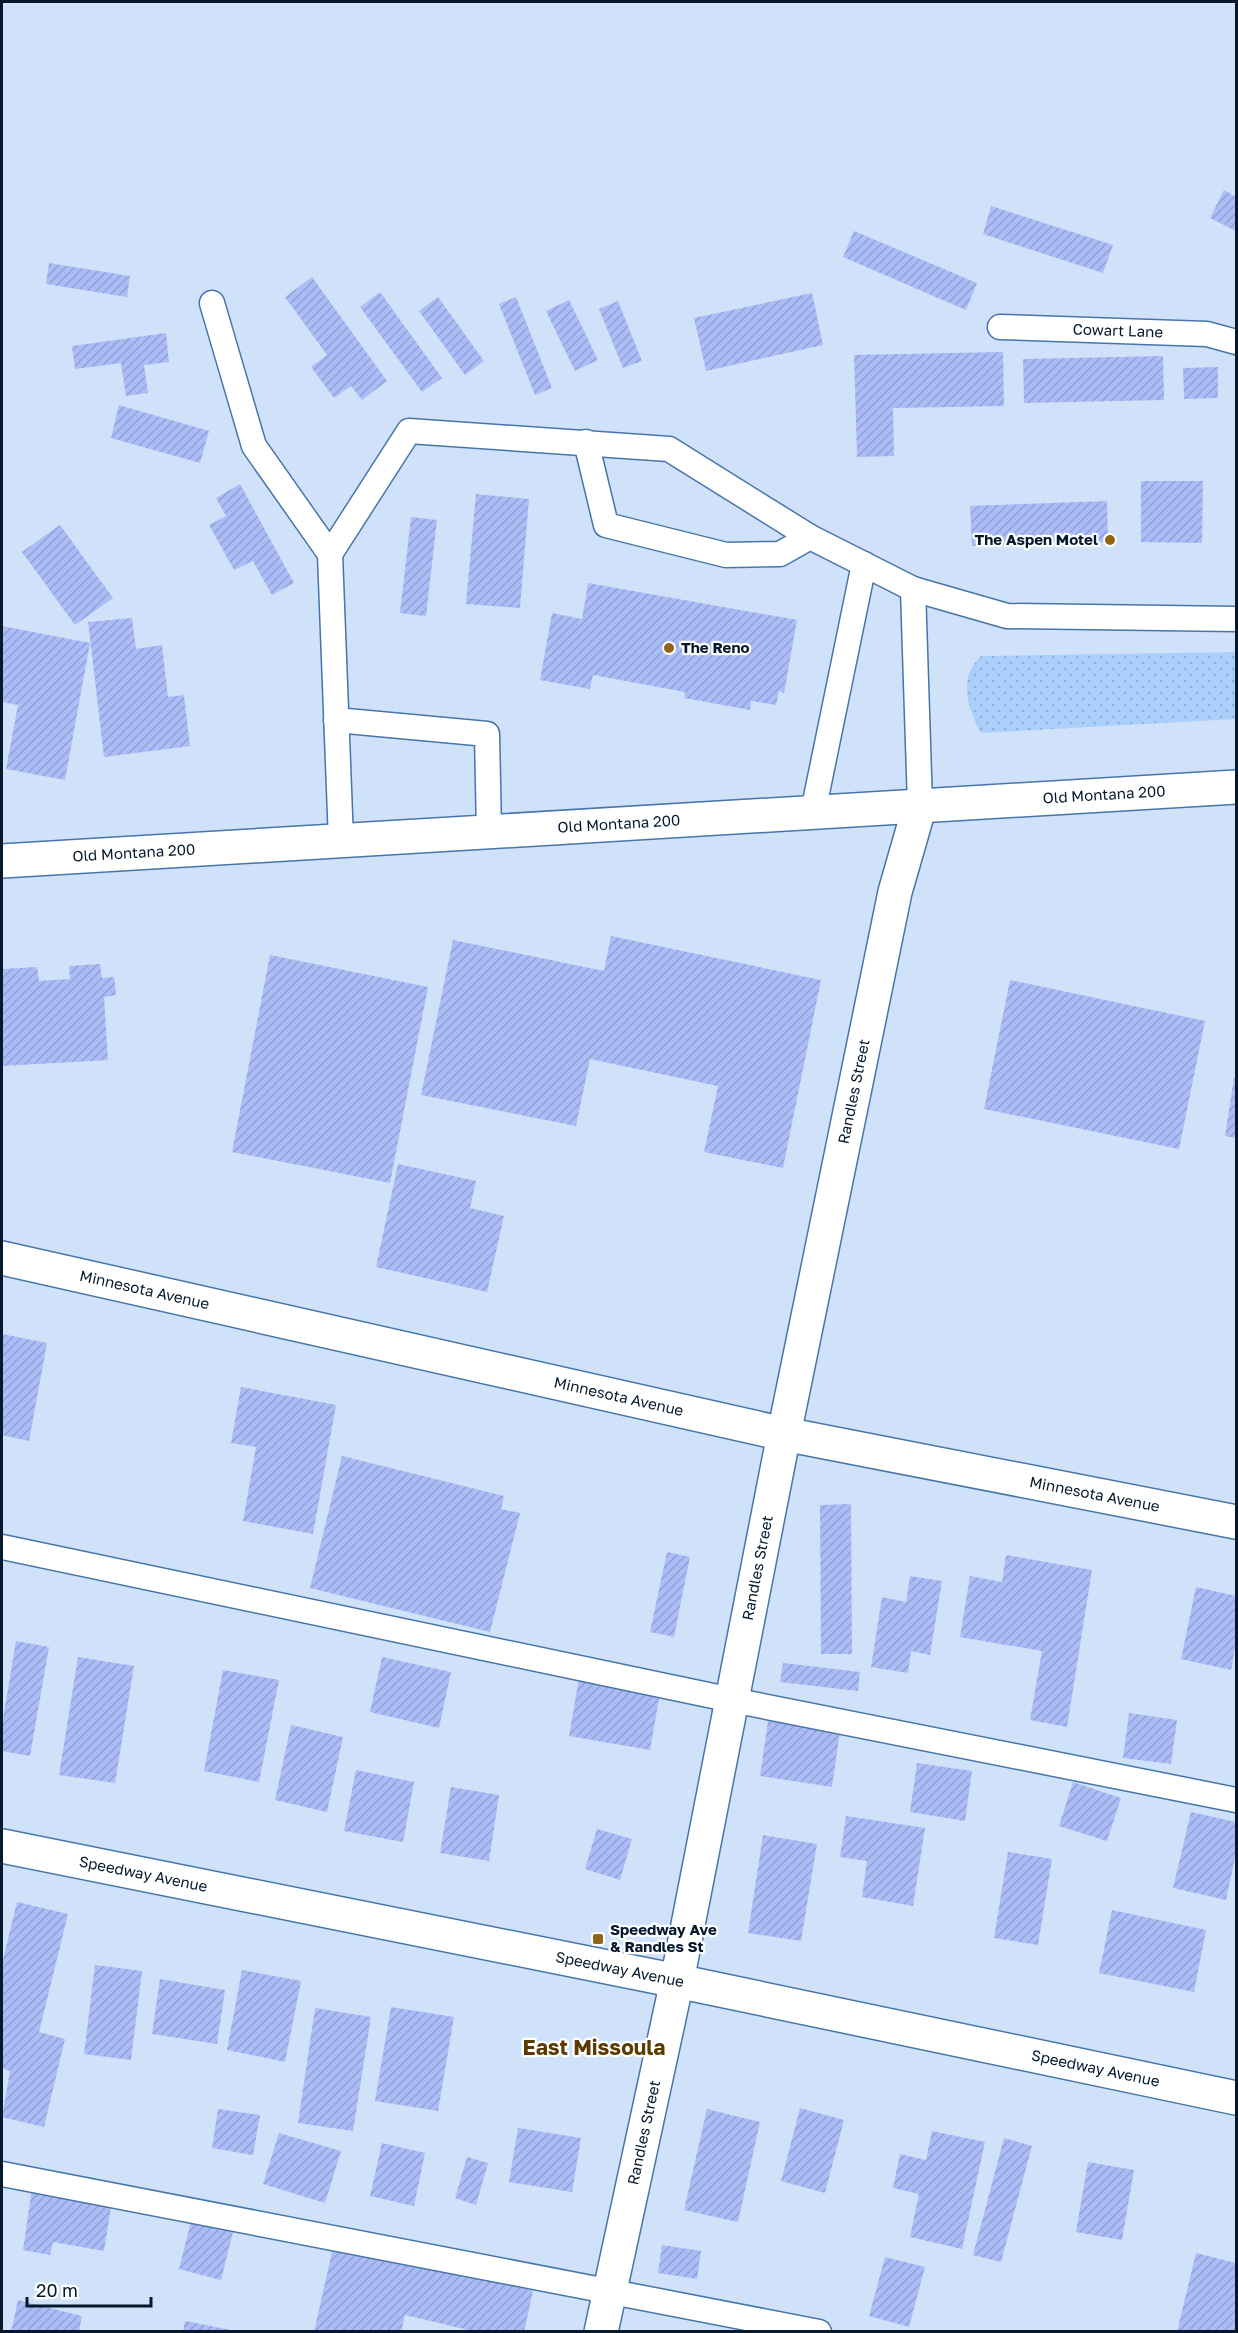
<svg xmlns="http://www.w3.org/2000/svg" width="1238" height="2333" font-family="'Golos Text',sans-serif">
  <defs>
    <pattern id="grass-dots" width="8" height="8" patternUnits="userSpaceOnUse" patternTransform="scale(1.5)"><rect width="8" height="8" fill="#aacffb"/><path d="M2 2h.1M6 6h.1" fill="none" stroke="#91b1d7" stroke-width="1.8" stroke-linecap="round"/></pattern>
    <pattern id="building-hatch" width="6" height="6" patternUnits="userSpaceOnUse" patternTransform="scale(1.5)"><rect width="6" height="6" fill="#acbcf7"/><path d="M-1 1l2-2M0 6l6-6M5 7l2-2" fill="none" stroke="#92a1d4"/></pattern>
  </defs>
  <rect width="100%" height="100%" fill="#cfe2fa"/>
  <path fill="url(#grass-dots)" d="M1236,652V719L981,733C968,708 957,679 981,656Z"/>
  <g fill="url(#building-hatch)">
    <path d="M1224,190L1236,197V231L1210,218Z"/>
    <path d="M991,206L1113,245L1103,273L983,234Z"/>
    <path d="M854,231L977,283L966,310L843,257Z"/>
    <path d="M49,263L130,276L127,297L46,284Z"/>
    <path d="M312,277L387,381L362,400L351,386L334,398L311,367L327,355L285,297Z"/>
    <path d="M380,292L442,378L422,392L360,307Z"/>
    <path d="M812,293L823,345L706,371L694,318Z"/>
    <path d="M438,297L484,361L465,375L419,311Z"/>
    <path d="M516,297L552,388L535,395L499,304Z"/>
    <path d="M569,300L598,360L575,371L546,311Z"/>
    <path d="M618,301L642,361L623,368L599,309Z"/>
    <path d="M166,333L169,362L144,365L148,393L126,396L121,363L75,369L72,346Z"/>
    <path d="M1003,352L1004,406L893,408L894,456L857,457L854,355Z"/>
    <path d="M1163,356L1164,400L1024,403L1023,359Z"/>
    <path d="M1218,367V398L1184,399L1183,368Z"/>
    <path d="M119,405L209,431L200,463L111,438Z"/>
    <path d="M1141,481H1203L1202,543L1141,542Z"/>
    <path d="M240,484L294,583L272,595L253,561L234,570L209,525L226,516L216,498Z"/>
    <path d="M476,494L529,499L520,608L466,604Z"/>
    <path d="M1107,501L1108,542L972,546L970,506Z"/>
    <path d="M411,517L437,520L426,616L400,613Z"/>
    <path d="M60,525L113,598L75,625L22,552Z"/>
    <path d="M588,583L797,620L784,693L779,691L776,705L751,701L750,710L684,698L685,692L593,675L590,689L540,680L552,613L582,619Z"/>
    <path d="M132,618L136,649L162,645L168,697L184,695L190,746L104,757L88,622Z"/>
    <path d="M2,626L90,643L65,780L6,769L18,705L2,702Z"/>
    <path d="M611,936L821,980L783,1168L704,1152L718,1086L590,1059L576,1126L421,1095L453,940L604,971Z"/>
    <path d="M270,955L428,987L390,1183L232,1152Z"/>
    <path d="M100,964L102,978L114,977L116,995L104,997L108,1060L2,1066V969L37,967L39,981L70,979L69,966Z"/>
    <path d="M1010,980L1205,1021L1179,1149L984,1109Z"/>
    <path d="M1234,1078H1236V1138L1225,1136Z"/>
    <path d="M398,1164L476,1181L470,1208L504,1216L487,1292L376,1267Z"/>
    <path d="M2,1334L47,1343L29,1441L2,1435Z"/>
    <path d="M241,1387L336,1405L313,1534L243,1521L256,1447L231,1443Z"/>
    <path d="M342,1456L504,1496L501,1509L520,1513L490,1632L310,1588Z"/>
    <path d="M851,1504L852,1654H821L820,1505Z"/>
    <path d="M667,1552L690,1557L674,1637L650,1632Z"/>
    <path d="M1006,1555L1092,1570L1067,1727L1030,1720L1042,1651L960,1637L970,1576L1002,1582Z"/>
    <path d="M910,1576L942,1581L930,1655L911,1651L908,1673L871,1667L882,1597L906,1602Z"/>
    <path d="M1196,1587L1236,1596V1643L1231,1670L1181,1659Z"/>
    <path d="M16,1641L49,1647L30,1756L2,1751V1725Z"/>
    <path d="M78,1657L134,1666L115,1783L59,1775Z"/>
    <path d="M382,1657L451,1672L439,1728L370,1712Z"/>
    <path d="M783,1663L860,1672L858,1691L780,1682Z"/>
    <path d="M223,1670L279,1680L259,1782L204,1771Z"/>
    <path d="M579,1678L660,1693L650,1750L569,1736Z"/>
    <path d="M1129,1713L1177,1720L1171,1764L1123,1758Z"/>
    <path d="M768,1721L840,1731L832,1787L760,1776Z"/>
    <path d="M291,1725L343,1737L327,1812L275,1800Z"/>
    <path d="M917,1763L972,1771L965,1821L910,1812Z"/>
    <path d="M356,1770L414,1782L403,1842L344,1831Z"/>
    <path d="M1073,1782L1121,1798L1107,1841L1059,1826Z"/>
    <path d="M451,1787L499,1795L489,1861L440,1853Z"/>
    <path d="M1191,1812L1236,1822V1853L1226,1900L1173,1888Z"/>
    <path d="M846,1816L925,1828L913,1906L862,1897L867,1861L840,1857Z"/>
    <path d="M597,1829L632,1839L620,1880L585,1869Z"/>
    <path d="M763,1835L817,1844L801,1941L748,1933Z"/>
    <path d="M1008,1852L1052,1859L1038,1945L994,1938Z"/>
    <path d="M17,1902L68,1914L39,2032L65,2039L44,2127L2,2117L10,2071L2,2068V1964Z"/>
    <path d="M1112,1910L1206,1930L1194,1992L1099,1973Z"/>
    <path d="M95,1965L142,1971L131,2060L84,2054Z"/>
    <path d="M242,1970L301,1981L285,2062L227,2050Z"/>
    <path d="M160,1979L225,1990L217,2044L152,2034Z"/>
    <path d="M391,2007L454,2017L438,2111L375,2101Z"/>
    <path d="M315,2008L371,2017L353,2131L298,2123Z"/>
    <path d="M800,2108L844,2120L825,2193L781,2181Z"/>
    <path d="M218,2109L260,2115L253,2155L212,2148Z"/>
    <path d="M707,2109L760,2122L738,2222L684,2210Z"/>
    <path d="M518,2128L581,2138L572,2192L509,2182Z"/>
    <path d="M932,2131L985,2142L962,2249L910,2237L919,2194L893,2188L900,2154L926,2160Z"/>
    <path d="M279,2133L341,2151L325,2203L263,2184Z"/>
    <path d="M1004,2138L1032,2146L1001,2262L973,2255Z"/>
    <path d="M382,2143L425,2153L414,2206L370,2196Z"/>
    <path d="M467,2157L488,2163L476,2205L455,2198Z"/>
    <path d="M1088,2162L1134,2170L1122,2240L1076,2232Z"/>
    <path d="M32,2188L112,2201L104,2251L53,2242L50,2255L23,2250Z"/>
    <path d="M192,2217L234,2228L221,2280L179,2269Z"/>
    <path d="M334,2243L533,2291L524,2332H477L405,2315L401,2332H314Z"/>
    <path d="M662,2245L701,2251L697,2279L658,2273Z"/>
    <path d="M1196,2253L1236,2263V2332H1177Z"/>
    <path d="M885,2257L925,2267L909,2327L869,2316Z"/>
    <path d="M18,2300L82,2316L79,2332H11Z"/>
    <path d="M185,2321L231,2330V2332H183Z"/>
  </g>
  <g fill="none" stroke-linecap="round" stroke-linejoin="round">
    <g stroke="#4775a9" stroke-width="27">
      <g id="lane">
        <path d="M212,303L254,446L330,554L409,431L669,449L810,537L913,589L920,805"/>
        <path id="s1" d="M1000,327L1207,334L1236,342"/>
        <path d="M586,442L606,525L726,555L780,554L810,537"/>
        <path d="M330,554L341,841"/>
        <path d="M913,589L1007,616L1236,619"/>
        <path d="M336,720L487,734L489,832"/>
        <path d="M813,812L864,564"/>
        <path d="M2,1547L732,1700L1236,1800"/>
        <path d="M2,2174L819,2332"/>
      </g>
    </g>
    <g stroke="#4775a9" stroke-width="36">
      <g id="street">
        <path id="s2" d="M2,1258L784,1434L1236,1522"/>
        <path id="s3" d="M2,1846L677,1981L1236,2098"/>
        <path id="s4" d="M601,2332L677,1981L784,1434L895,892L920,805"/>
      </g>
    </g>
    <g stroke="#4775a9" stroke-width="36">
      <g id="secondary">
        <path id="s5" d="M2,861L1236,787"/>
      </g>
    </g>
    <use href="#lane" stroke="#fff" stroke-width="24"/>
    <use href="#street" stroke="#fff" stroke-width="33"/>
    <use href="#secondary" stroke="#fff" stroke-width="33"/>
  </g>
  <g fill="#956315" stroke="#fff" stroke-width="2">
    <circle cx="1110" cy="540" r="6"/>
    <circle cx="669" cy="648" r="6"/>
    <rect x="592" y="1933" width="12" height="12" rx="3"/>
  </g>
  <g text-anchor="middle" stroke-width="4.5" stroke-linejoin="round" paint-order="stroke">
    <g font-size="15" fill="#05182c" stroke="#fff">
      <text dy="5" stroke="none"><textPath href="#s1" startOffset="118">Cowart Lane</textPath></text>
      <text dy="5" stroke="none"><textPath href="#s5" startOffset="1104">Old Montana 200</textPath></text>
      <text dy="5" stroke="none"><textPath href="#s5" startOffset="618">Old Montana 200</textPath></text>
      <text dy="5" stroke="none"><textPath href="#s5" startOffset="132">Old Montana 200</textPath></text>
      <text dy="5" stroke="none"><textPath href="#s4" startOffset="1266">Randles Street</textPath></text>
      <text dy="5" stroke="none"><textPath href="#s2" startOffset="146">Minnesota Avenue</textPath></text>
      <text dy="5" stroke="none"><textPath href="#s2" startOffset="632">Minnesota Avenue</textPath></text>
      <text dy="5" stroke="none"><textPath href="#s2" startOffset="1118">Minnesota Avenue</textPath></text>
      <text dy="5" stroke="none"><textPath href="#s4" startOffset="780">Randles Street</textPath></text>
      <text dy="5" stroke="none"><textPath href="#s3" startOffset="144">Speedway Avenue</textPath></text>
      <text dy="5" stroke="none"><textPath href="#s3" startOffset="630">Speedway Avenue</textPath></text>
      <text dy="5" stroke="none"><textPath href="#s3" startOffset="1116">Speedway Avenue</textPath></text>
      <text dy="5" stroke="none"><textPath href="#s4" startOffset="204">Randles Street</textPath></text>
    </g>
    <g font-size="15" font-weight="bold" fill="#05182c" stroke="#fff" text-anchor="start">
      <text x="1098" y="545" text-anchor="end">The Aspen Motel</text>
      <text x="681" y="653">The Reno</text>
      <text x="610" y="1935">Speedway Ave<tspan x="610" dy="17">&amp; Randles St</tspan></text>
    </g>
    <g font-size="21" font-weight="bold" fill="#5b3a01" stroke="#fff">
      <text x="594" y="2055">East Missoula</text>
    </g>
  </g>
  <rect width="1238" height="2333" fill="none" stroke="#05182c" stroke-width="6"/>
  <path d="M27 2297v9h124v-9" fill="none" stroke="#05182c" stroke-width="3"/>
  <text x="36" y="2297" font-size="18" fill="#05182c" stroke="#ffffff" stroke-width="4.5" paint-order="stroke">20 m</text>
</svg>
